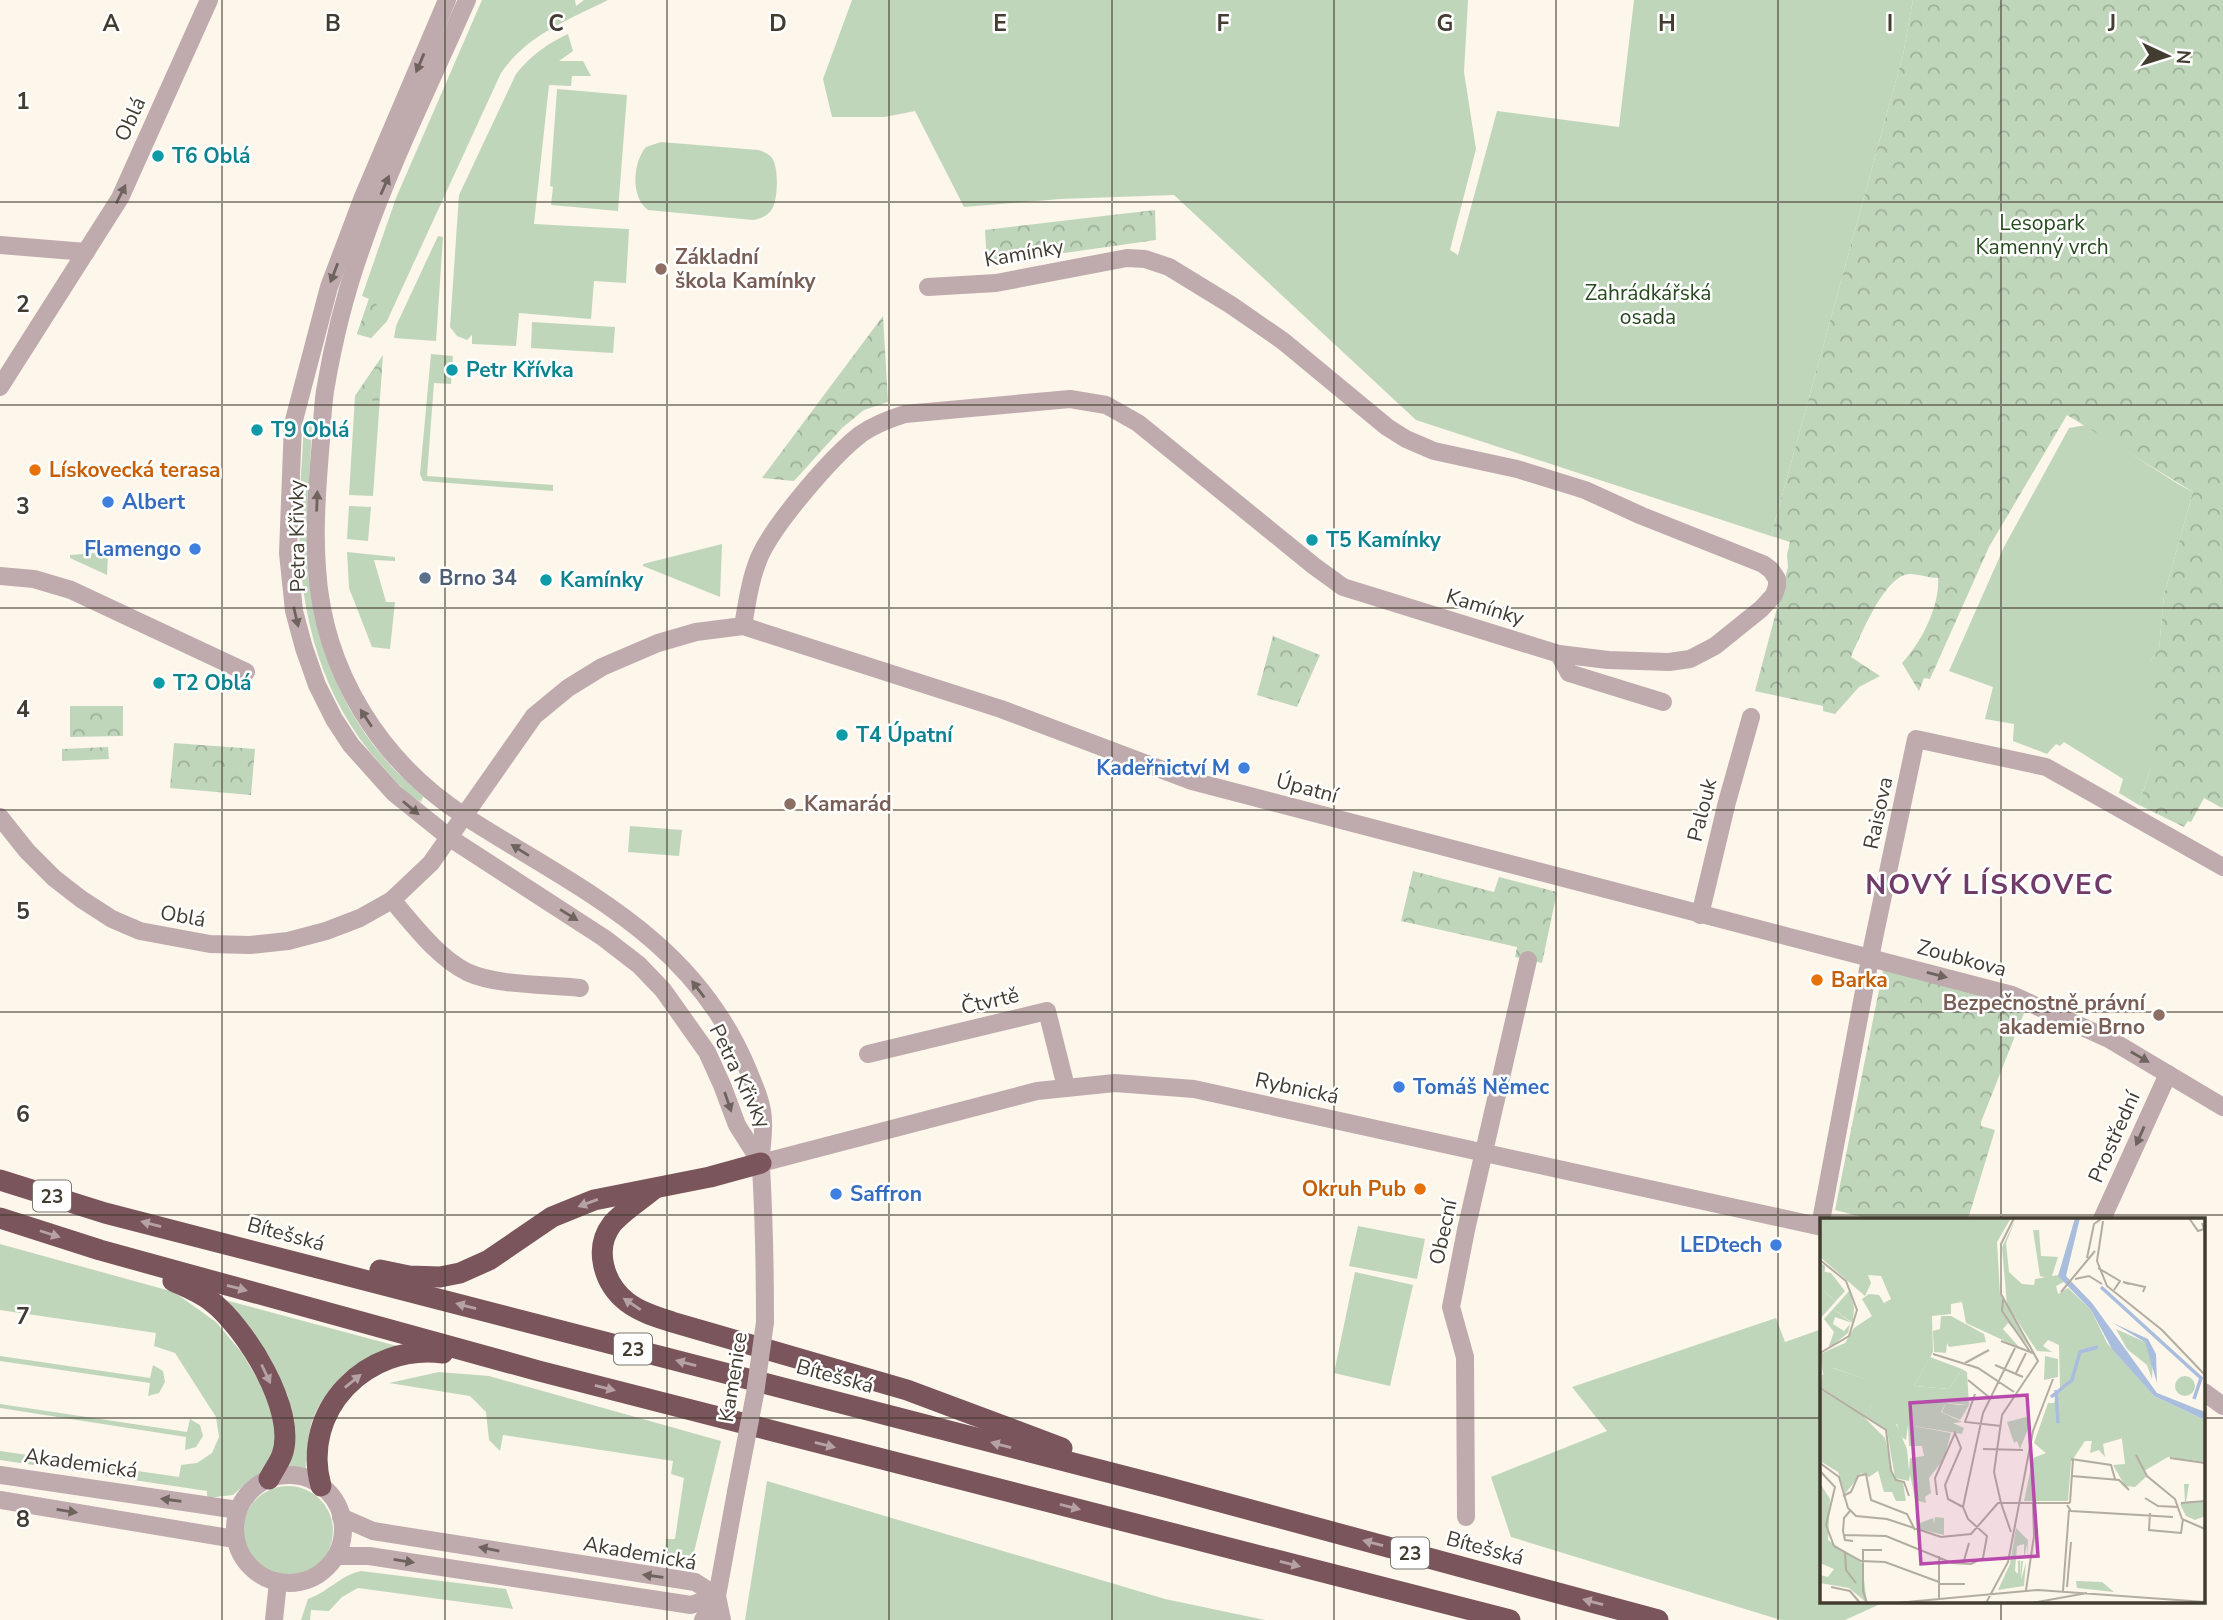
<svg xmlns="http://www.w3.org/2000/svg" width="2223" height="1620" font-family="'Nunito Sans',sans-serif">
  <defs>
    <pattern id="forest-crowns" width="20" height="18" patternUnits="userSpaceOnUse" patternTransform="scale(1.75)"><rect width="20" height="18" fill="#c0d6bb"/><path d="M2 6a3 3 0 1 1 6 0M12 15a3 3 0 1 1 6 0" fill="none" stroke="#9eaf99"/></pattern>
  </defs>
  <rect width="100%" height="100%" fill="#fdf6eb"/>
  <g fill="#c0d6bb">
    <path d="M482,0H575L576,6L584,0H608C568,20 527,35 501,73L387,321L371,338L357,334L369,299L362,296L396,198Z"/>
    <path d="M852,0H1468L1464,72L1476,149L1450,250L1458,255L1497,111L1619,127L1634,0H1913L1903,55L1771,536L1416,420L1174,195L1060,199L964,207L915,111L885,117H832L823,79Z"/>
    <path d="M568,34L573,51L559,61H583L591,76H572L571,86L549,85L534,224L629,229L626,283L594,281L591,319L519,313L516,346L472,344V335L467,340L457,336L450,327L459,195L516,74C531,55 547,44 568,34Z"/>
    <path d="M557,89L627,95L618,211L551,205L553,187L550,186Z"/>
    <path d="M661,142L758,150C763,151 769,154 772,158C779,167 778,200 772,209C768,216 760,219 753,220L648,210C630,197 633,162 646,147Z"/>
    <path d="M438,236L443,237L436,341L394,338L396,326Z"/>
    <path d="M532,322L615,327L613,353L531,348Z"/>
    <path d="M431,354L453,356L451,384L434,383L427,476L553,485V491L423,481L420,474Z"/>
    <path d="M383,355L373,496L349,495L355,396Z"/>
    <path d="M307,422L312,426L307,523H298L304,425Z"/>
    <path d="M2086,425L2178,484L2193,492L2164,595L2159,649L2150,661V769L2139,805L2119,793L2123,779L2064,742L2060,746L2056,744L2047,754L2013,741L2014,724L1985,719L1993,687L1949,671L2004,547L2069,428Z"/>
    <path d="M349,506L371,507L368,541L347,539Z"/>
    <path d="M299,530L307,531C308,614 329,695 385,759C396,773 411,784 423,797L421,802C407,795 395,781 385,769C323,704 300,618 299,530Z"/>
    <path d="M722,544L720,597L643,566V564Z"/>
    <path d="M347,552L395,557V561L374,560L386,602H395L390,649L372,647L349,588Z"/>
    <path d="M96,553L108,554L107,575L70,558V555Z"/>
    <path d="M630,826L682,830L679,856L628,852Z"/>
    <path d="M1358,1226L1425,1239L1417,1279L1349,1266Z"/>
    <path d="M0,1244L174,1292L216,1322L242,1353L268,1397L278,1444L268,1469L248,1482L233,1495L207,1498V1491L0,1460V1451L179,1477L181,1465L197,1463L212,1453L219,1437L216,1417L175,1353L154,1346L156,1333L0,1310Z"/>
    <path d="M1355,1272L1413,1285L1390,1386L1334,1373Z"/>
    <path d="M225,1300L397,1346C336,1380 306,1394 306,1471L283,1467L293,1447L288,1396L268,1355Z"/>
    <path d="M1776,1318L1785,1342L1822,1329V1601H1887L1845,1620H1781L1511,1537L1491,1477L1607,1431L1572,1387Z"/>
    <path d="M0,1356L150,1378L153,1365L163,1371L165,1382L159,1393L148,1396L150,1383L0,1361Z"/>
    <path d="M439,1372L489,1376L721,1441L693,1556L665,1553L666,1539H675L684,1478L671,1474L673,1461L503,1435L500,1451L489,1440L486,1412L470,1396L389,1383Z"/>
    <path d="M0,1404L187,1432L190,1419L200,1425L203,1436L196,1447L185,1450L186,1437L0,1408Z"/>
    <path d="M767,1481L1165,1599L1265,1620H745Z"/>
    <circle cx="288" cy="1531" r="45"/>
    <path d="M361,1571L506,1589L513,1609L358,1588L342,1597L329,1611L311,1610L310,1620H301L308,1599C328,1592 341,1575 361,1571Z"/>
  </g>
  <g fill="url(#forest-crowns)">
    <path d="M1913,0H2223V806L2222,808L2204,798L2191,822L2188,821L2184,827L2139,805L2150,769V661L2159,649L2164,595L2193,492L2067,415L1989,547L1930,679L1924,678L1919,691L1902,663C1921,643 1940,606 1938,578C1929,578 1919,574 1910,574C1885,574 1860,637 1851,657L1880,676L1859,687L1835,714L1823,711V706L1755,691L1788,567L1787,555L1790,542L1771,536L1903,55Z"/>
    <path d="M1155,210L1156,240L987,264L985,230Z"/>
    <path d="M369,299H373L387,321L371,338L357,334Z"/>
    <path d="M883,316L888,402L864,410L842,428L794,481L762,478Z"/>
    <path d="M377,364L382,368L379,402L355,396Z"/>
    <path d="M1273,636L1320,655L1297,707L1257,695Z"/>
    <path d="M70,706H123V736L70,737Z"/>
    <path d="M174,743L255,749L251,795L170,788Z"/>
    <path d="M108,747L109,759L62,761V749Z"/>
    <path d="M1413,871L1494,892L1499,877L1557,892L1542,963L1515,957L1517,947L1401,921Z"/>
    <path d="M1883,970L1992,997L2026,1008L1981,1122V1126L1995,1130L1968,1219H1870L1835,1210Z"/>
  </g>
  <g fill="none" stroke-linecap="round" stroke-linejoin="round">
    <g stroke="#bfabae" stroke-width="18">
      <path d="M447,0L363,197L329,287L293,424L288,553L294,611L304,648L317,685L334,719L351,745L394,793L450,838L604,938L639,965L663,990L707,1052L722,1085L737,1125L761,1163"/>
      <path d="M467,0C431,82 390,164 361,249C345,294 333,343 325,391C322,411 322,432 320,452C317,490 314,530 317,568C323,671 380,762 466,817C578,889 693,937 748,1070C754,1085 763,1104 763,1121C764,1136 760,1152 761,1167C764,1219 765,1270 765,1322"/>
      <path d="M0,245L86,252"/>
      <path d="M0,387L120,198L209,0"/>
      <path d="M0,576L34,579L71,590L246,672"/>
      <path d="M743,626C747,603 750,580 759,558C773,525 832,456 861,434C875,424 889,419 905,414L1070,399L1106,405L1138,423L1314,566L1343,587L1559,654L1608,660L1669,662L1690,659L1715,646L1761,609L1774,595L1777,586V579L1771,570L1763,564L1642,516L1585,490L1517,469L1434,451L1406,439L1387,427L1283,341L1231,305L1169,267L1145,259L1127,258L996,283L928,287"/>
      <path d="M1559,654L1569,673L1663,702"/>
      <path d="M0,817L27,851L54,878L81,899L112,919L140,931L210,944L250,945L288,941L326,931L360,918L392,900L431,863L534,716L568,688L602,667L658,643L696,632L743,626L1001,709L1192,781L2012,995L2109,1039L2223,1107"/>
      <path d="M392,900C414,925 437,957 467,972C497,986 546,984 580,988"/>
      <path d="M1700,915L1727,802L1751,717"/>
      <path d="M868,1054L1047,1011L1066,1087"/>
      <path d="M761,1163L1037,1091L1115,1083L1194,1089L1822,1227"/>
      <path d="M2102,1219L2168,1074"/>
      <path d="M1820,1226L1873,943L1916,739L2046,767L2223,867"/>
      <path d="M2204,1392L2223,1406"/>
      <path d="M0,1475L238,1510"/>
      <circle cx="289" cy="1529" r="54"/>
      <path d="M0,1500L235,1539"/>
      <path d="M341,1517L373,1531L695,1582L717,1596"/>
      <path d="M1466,1517L1465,1357L1451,1307L1466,1230L1528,960"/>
      <path d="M336,1556H369L691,1605L717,1596"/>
      <path d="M717,1596L722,1620"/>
      <path d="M274,1620L278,1582"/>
      <path d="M703,1620L717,1596L736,1492"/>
    </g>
    <g stroke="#7b555c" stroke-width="21">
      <path d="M0,1180L105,1213L1162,1486L1658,1620"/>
      <path d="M654,1189C641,1200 623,1211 612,1224C593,1249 604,1284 627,1302C640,1312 657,1317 672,1322L907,1390L1062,1448"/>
      <path d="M0,1218L100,1250L539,1371L1510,1620"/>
      <path d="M380,1270L409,1276L440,1277L460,1273L489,1260L552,1217L594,1200L710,1177L761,1163"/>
      <path d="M173,1281C186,1287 199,1292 211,1301C245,1327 298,1411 282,1455C279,1463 273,1471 269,1479"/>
      <path d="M321,1486C300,1410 367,1343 443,1353"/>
    </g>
    <path stroke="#bfabae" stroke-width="18" d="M736,1492L755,1394L765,1322"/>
  </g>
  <defs><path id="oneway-solid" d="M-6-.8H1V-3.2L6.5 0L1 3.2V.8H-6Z" transform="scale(1.75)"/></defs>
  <g fill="#6e635d">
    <use href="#oneway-solid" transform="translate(420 63) rotate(113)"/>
    <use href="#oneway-solid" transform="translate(385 185) rotate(-66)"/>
    <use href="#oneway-solid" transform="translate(121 194) rotate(-63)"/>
    <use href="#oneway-solid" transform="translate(334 273) rotate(111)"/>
    <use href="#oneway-solid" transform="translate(317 501) rotate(-88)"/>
    <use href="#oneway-solid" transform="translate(296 617) rotate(77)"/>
    <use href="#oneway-solid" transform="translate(366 718) rotate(-123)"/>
    <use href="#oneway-solid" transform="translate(411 808) rotate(40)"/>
    <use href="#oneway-solid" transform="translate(520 850) rotate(-148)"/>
    <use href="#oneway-solid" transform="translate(569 915) rotate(32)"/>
    <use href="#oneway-solid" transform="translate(1937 975) rotate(14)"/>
    <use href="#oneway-solid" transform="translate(698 989) rotate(-127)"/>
    <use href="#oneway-solid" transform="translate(2140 1057) rotate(30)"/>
    <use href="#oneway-solid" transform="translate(728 1102) rotate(71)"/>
    <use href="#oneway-solid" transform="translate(2140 1136) rotate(114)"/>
    <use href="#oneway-solid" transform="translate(171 1500) rotate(-172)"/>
    <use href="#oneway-solid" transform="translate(67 1511) rotate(9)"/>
    <use href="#oneway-solid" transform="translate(489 1549) rotate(-169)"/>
    <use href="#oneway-solid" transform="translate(404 1561) rotate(9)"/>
    <use href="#oneway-solid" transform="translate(653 1576) rotate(-172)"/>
  </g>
  <g fill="#b6a2a5">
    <use href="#oneway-solid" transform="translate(588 1203) rotate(160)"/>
    <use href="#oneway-solid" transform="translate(151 1224) rotate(-165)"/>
    <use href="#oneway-solid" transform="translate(50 1234) rotate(18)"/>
    <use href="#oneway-solid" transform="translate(237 1288) rotate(15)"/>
    <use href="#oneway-solid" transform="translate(632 1304) rotate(-146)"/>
    <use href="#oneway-solid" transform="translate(466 1306) rotate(-165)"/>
    <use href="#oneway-solid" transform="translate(686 1363) rotate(-165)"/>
    <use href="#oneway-solid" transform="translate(266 1374) rotate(65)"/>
    <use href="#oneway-solid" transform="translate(353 1381) rotate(-39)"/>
    <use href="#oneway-solid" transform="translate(605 1388) rotate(14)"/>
    <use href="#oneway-solid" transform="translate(825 1445) rotate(14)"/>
    <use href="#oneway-solid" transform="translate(1001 1445) rotate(-165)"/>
    <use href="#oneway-solid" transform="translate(1070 1507) rotate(14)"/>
    <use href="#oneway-solid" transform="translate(1373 1543) rotate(-165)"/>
    <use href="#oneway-solid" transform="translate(1290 1564) rotate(14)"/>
    <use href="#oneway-solid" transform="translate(1593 1602) rotate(-165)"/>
  </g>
  <path fill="none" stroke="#433c31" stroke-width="2" stroke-opacity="0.55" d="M222,0V1620M445,0V1620M667,0V1620M889,0V1620M1112,0V1620M1334,0V1620M1556,0V1620M1778,0V1620M2001,0V1219M0,202H2223M0,405H2223M0,608H2223M0,810H2223M0,1012H2223M0,1215H2223M0,1418H1822M2204,1418H2223M2001,1601V1620"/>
  <g fill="#0f9aa8" stroke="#fff" stroke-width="2.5">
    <circle cx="158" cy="156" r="7"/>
    <circle cx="452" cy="370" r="7"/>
    <circle cx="257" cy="430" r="7"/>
    <circle cx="1312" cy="540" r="7"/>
    <circle cx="546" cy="580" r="7"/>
    <circle cx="159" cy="683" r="7"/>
    <circle cx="842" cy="735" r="7"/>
  </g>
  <g fill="#8d6e63" stroke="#fff" stroke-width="2.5">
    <circle cx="661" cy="269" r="7"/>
    <circle cx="790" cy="804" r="7"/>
    <circle cx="2159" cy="1015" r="7"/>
  </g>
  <g fill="#e8710a" stroke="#fff" stroke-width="2.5">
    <circle cx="35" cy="470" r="7"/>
    <circle cx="1817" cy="980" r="7"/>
    <circle cx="1420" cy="1189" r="7"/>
  </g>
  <g fill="#3f7fe0" stroke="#fff" stroke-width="2.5">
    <circle cx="108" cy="502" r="7"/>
    <circle cx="195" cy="549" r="7"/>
    <circle cx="1244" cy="768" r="7"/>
    <circle cx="1399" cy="1087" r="7"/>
    <circle cx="836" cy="1194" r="7"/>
    <circle cx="1776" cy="1245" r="7"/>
  </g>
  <circle fill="#5c6f8a" stroke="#fff" stroke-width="2.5" cx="425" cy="578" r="7"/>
  <g text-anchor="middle" stroke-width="5" stroke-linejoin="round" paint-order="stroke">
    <g fill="#fff" stroke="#7b766f" stroke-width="2">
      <rect x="33" y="1180.5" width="38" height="31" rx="5"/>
      <rect x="614" y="1333.5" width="38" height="31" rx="5"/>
      <rect x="1391" y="1537.5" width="38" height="31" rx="5"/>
    </g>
    <g font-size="19" font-weight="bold" fill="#433c31">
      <text x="52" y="1203">23</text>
      <text x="633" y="1356">23</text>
      <text x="1410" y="1560">23</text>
    </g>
    <g font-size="21" fill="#433c31" stroke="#fff">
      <text transform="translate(130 119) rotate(-66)" y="7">Oblá</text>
      <text transform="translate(1024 253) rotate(-10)" y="7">Kamínky</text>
      <text transform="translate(297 536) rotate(-91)" y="7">Petra Křivky</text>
      <text transform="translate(1485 607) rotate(17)" y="7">Kamínky</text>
      <text transform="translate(1307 788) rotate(15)" y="7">Úpatní</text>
      <text transform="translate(1702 810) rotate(-76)" y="7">Palouk</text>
      <text transform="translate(1878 813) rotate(-78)" y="7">Raisova</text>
      <text transform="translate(183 916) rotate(10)" y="7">Oblá</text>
      <text transform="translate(1962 958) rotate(15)" y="7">Zoubkova</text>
      <text transform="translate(990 1001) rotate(-13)" y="7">Čtvrtě</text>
      <text transform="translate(740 1076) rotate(64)" y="7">Petra Křivky</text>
      <text transform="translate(1297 1088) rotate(12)" y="7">Rybnická</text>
      <text transform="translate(2114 1137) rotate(-66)" y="7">Prostřední</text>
      <text transform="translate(1443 1232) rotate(-78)" y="7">Obecní</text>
      <text transform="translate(286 1234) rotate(15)" y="7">Bítešská</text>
      <text transform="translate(835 1376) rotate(15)" y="7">Bítešská</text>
      <text transform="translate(733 1377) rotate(-81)" y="7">Kamenice</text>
      <text transform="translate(81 1463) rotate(8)" y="7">Akademická</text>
      <text transform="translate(1485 1548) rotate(15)" y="7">Bítešská</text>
      <text transform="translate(640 1553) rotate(10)" y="7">Akademická</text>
    </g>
    <g font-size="21" font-weight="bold" fill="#0d838f" stroke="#fff" text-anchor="start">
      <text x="172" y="163">T6 Oblá</text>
      <text x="466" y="377">Petr Křívka</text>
      <text x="271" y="437">T9 Oblá</text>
      <text x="1326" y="547">T5 Kamínky</text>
      <text x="560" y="587">Kamínky</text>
      <text x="173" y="690">T2 Oblá</text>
      <text x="856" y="742">T4 Úpatní</text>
    </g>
    <g font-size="21" fill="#264a1e" stroke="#fff">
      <text x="2042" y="230">Lesopark<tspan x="2042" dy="24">Kamenný vrch</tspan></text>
      <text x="1648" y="300">Zahrádkářská<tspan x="1648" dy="24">osada</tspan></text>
    </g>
    <g font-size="21" font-weight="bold" fill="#785e54" stroke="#fff" text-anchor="start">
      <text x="675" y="264">Základní<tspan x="675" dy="24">škola Kamínky</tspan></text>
      <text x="804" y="811">Kamarád</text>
      <text x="2145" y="1010" text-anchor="end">Bezpečnostně právní<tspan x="2145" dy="24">akademie Brno</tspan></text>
    </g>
    <g font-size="21" font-weight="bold" fill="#c56008" stroke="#fff" text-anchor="start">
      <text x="49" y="477">Lískovecká terasa</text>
      <text x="1831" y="987">Barka</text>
      <text x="1406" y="1196" text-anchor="end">Okruh Pub</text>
    </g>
    <g font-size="21" font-weight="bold" fill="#366cbe" stroke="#fff" text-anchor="start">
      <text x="122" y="509">Albert</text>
      <text x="181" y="556" text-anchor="end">Flamengo</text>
      <text x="1230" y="775" text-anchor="end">Kadeřnictví M</text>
      <text x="1413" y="1094">Tomáš Němec</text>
      <text x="850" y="1201">Saffron</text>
      <text x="1762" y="1252" text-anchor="end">LEDtech</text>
    </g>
    <g font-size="21" font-weight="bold" fill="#4e5e75" stroke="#fff" text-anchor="start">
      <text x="439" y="585">Brno 34</text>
    </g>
    <g font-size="28" font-weight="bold" letter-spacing="2" fill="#713b69" stroke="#fff">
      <text x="1990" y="894">NOVÝ LÍSKOVEC</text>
    </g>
  </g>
  <g transform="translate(1820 1218)">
    <rect width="385" height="385" fill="#fdf6eb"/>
    <path d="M213,12H219L221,38L238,39L231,61L220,58ZM1,53L11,55L25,73L16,83L4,73ZM30,72L34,89L33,105L13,91ZM121,98H131L164,116L166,124L129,129L127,125L126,135L114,134L113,113L120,111ZM296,111L325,124L333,142L332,161L327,147L307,131ZM225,138L238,141V159L224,162ZM110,139L142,151L129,171L94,168ZM12,150L49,162L51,195L76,206L87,231L89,253L90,240L104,238L102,228H89L88,207L131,215L124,241L109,260L111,275L105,279L106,285L95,282L90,256L89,263L75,260L67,213L0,169L2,157H10ZM355 168a10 10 0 1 1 20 0a10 10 0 1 1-20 0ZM0,171L43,198L65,220L74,260L83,264L86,283H76L72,274H64L58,253L49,259L41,255L25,276L18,254L0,243ZM126,185L138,187H149L140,202L122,194ZM206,199L210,206L200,231L197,223L194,225L187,204ZM301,213L303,220L283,226L285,239L279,232L270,235L272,221ZM226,235L243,236L251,244L248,283H204L213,240ZM0,265L10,281L8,322L42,345L47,385L29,370L0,365V357L8,359L14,351L0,345ZM364,266H369L366,284L385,283V298L375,302L366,298L360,286L365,284ZM96,299L100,305L113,300L114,306L115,299L124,300V317L98,311ZM196,310L208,322L207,341V326L204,341V326L197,328L195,353L198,356V343L200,342L201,359V343H203L201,362L206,344L204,368L178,372L190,346Z" fill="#c0d6bb"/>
    <path d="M0,0H191L177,24L180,76L214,134L188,105L183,111L200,130L146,105L142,84L131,86V96L112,98L113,134L94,168L129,171L142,151L147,154L149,187L126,185L121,194L142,204L133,205L144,210L142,216L88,207L86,222L80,218L77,206L65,205L51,196L48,162L13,150L9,171L5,169L0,136L25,125L34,110L52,98L42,81L49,76L59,77L64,85L71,81L61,58L48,57L51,65L45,78L0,39ZM196,0L186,25L189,54L202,66L214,67L215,61L238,57L244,64L236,68L238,76L248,70L271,92L287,125L334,178L385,202V244L348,239L324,253L327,258L315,269L305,268L293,247L305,246L301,213L279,223H265L251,244L243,243V236L228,237L214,225L228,185H234L240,170L239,127L228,122L223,128L232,134L217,133L187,87L182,29ZM0,44L5,48L4,73L16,83L0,101ZM13,91L32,105L15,99L13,106L24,113L30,106L28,115L8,131L14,114L4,101ZM256,363L282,364L294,374L257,370Z" fill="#c0d6bb"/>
    <path d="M255,0H260L246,58L272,85L337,175L385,194V202L334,178L292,131L271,92L238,58ZM293,105L328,121L336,136L337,165L325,124Z" fill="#a9bdde"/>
    <path fill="none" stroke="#a9bdde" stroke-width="3.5" d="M281,69L381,160L374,181M236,172L238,205M231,179L252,162L260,134L278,129"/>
    <path fill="none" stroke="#b3aca1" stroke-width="2" d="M369,0L378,13L384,11L382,5M283,3L277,43L287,68L342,112L385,157M267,40L274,6L281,1M0,42L26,63L37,92L29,118L0,135M278,50L300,63L294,72M255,61L269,58L282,66M309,66L303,64L325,69L323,74M241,74L275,33M183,81L182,93L211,135M181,123L213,135M113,136L158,150L194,174M145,145L169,132M175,147L203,159M196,155L206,135M148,162L170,180M0,170L66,212L71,253L76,262L84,264L89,278M155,176L145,204L181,208M163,231L203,232M316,237L327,258L355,281L362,301M350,240L385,245M251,241L291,247L295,261M0,245L19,259L28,290L36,298L67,301L121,319L151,316L178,285H250M0,253L15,269L6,307L14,328L41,343L65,344L119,364M252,258L299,262L309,272M117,277L115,260L135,215L141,230L125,267L128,281L143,289M23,278L31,274L38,258L46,256L51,282L87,296L95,312M325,280L338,288L358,289M181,285L174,254L182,197L218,143L181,76V26L194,0M181,285L191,314M250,285L253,241M361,285L385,283M213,286L214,318M247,287L251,293L353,299M30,293L24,300L23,313L25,322L33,323M330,295L329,312L361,315L363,301M362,301L385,311M24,317L66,318L132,345L151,346L163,340L167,318L148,301L143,289L163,195L195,130M25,333L26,352L36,365M119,338V380M143,346L149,325M119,366H145M11,369L30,373L40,385M247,369L251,324M206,372L214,318M243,373L249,292M47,385L43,373V332H62M76,385L218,372L385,384M166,385L188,344L213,213L233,161M212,385L267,375"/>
    <path fill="#b74bab" fill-opacity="0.15" stroke="#b74bab" stroke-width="3.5" d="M207,177L218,338L101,346L90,185Z"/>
    <rect width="385" height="385" fill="none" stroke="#433c31" stroke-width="3.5"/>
  </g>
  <g font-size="23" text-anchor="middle" font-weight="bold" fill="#433c31" stroke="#fff" stroke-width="5" stroke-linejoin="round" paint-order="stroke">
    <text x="111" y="31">A</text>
    <text x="333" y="31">B</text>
    <text x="556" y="31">C</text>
    <text x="778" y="31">D</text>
    <text x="1000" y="31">E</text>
    <text x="1223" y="31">F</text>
    <text x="1445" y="31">G</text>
    <text x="1667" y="31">H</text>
    <text x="1890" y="31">I</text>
    <text x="2112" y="31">J</text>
    <text x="23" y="109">1</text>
    <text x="23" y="312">2</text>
    <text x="23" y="514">3</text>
    <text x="23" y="717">4</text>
    <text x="23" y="919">5</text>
    <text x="23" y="1122">6</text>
    <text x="23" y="1324">7</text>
    <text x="23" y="1527">8</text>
  </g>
  <g transform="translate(2167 56) rotate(94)" stroke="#ffffff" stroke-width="5" paint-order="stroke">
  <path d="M0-5L12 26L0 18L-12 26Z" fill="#433c31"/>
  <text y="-10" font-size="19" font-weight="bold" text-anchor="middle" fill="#433c31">N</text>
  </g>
</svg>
